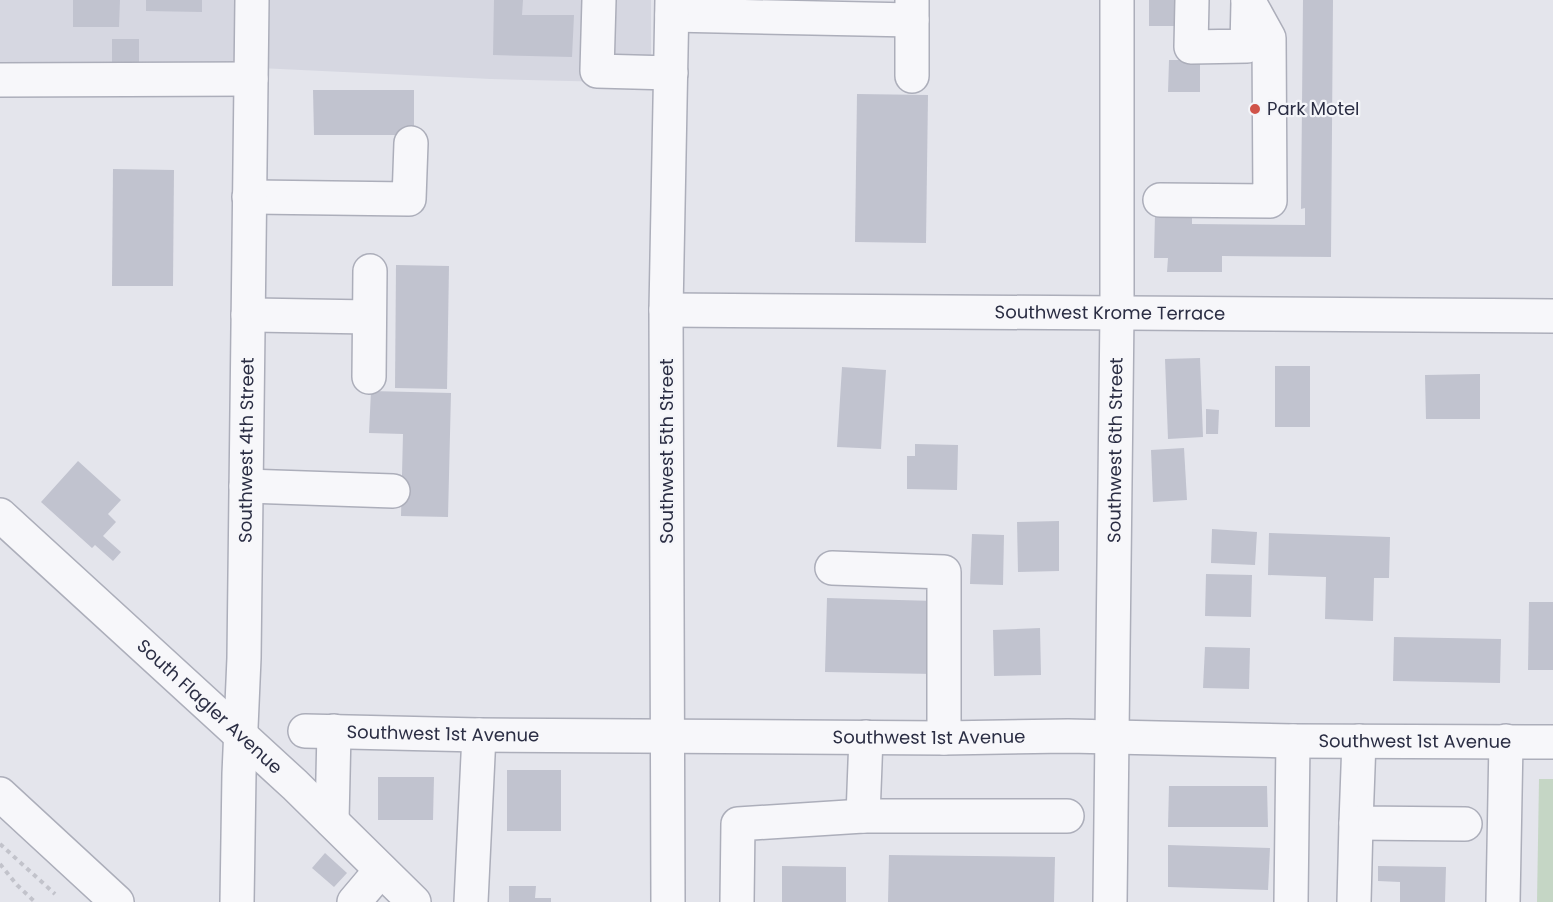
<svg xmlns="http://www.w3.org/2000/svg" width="1553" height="902" font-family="Poppins,sans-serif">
  <rect width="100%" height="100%" fill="#e4e5ec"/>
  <path fill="#d6d7e1" d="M0,0H651V83L491,79L237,67L0,66Z"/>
  <path fill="#c5d6c5" d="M1539,779H1553V902H1537Z"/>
  <g fill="#c1c3cf">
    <path d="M73,0H120L119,27H73Z"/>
    <path d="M146,0H202V12L146,11Z"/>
    <path d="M494,0H523L522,15H574L572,57L493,55Z"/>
    <rect x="1149" y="0" width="32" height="26"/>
    <path d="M1303,0H1333L1331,257L1222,256V272H1167L1168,258H1154L1155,214H1192V224L1305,225V208L1301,209Z"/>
    <rect x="112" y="39" width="27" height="29"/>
    <path d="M1169,60H1200V92H1168Z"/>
    <path d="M313,90H414V135H314Z"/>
    <path d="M857,94L928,95L926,243L855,242Z"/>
    <path d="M113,169L174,170L173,286H112Z"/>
    <path d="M396,265L449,266L447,389L395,388Z"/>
    <path d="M1200,358L1203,437L1168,439L1165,359Z"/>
    <rect x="1275" y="366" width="35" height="61"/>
    <path d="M842,367L886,370L881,449L837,447Z"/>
    <path d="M1480,374V419H1426L1425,375Z"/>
    <path d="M371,391L451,393L448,517L401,516L403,434L369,433Z"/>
    <path d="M1206,409L1219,410L1218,434H1206Z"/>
    <path d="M915,444L958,445L957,490L907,489V456H915Z"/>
    <path d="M1184,448L1187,500L1153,502L1151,450Z"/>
    <path d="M78,461L121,500L108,514L116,522L103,536L121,552L113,561L95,545L92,548L41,502Z"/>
    <path d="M1059,521V571L1018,572L1017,522Z"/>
    <path d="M1212,529L1257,532L1255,565L1211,563Z"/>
    <path d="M1269,533L1390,537L1389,578H1374L1373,621L1325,619L1326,577L1268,575Z"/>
    <path d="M972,534L1004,535L1003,585L970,584Z"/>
    <path d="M1206,574L1252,575L1251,617L1205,616Z"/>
    <path d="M827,598L935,601L934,674L825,672Z"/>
    <path d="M1529,602H1553V670H1528Z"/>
    <path d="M1040,628L1041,675L994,676L993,630Z"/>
    <path d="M1394,637L1501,639L1500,683L1393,681Z"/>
    <path d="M1205,647L1250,648L1249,689L1203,688Z"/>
    <rect x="507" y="770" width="54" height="61"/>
    <path d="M378,777H434L433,820H378Z"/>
    <path d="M1169,786H1267L1268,827H1168Z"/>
    <path d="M1168,845L1270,848L1268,890L1168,887Z"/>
    <path d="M325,853L347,873L334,887L312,868Z"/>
    <path d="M889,855L1055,857L1054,902H888Z"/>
    <path d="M782,866L846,867V902H782Z"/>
    <path d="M1378,866L1446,867L1445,902H1400V882L1378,881Z"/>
    <path d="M509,886H536L535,898H551V902H509Z"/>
  </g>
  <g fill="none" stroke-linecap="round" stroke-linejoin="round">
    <g stroke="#acaeba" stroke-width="36">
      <g id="minor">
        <path d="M599,0L597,71L671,73"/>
        <path d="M1192,0L1191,47L1247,46L1248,2"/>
        <path d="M672,15L912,20"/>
        <path d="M912,76V0"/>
        <path d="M0,80L251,79"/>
        <path d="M249,197L409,199L411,143"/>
        <path d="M1160,200L1270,201L1269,38L1248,0"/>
        <path id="s1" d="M666,310L1553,316"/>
        <path d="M248,315L369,317"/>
        <path d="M369,377L370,271"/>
        <path d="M246,486L393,491"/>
        <path id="s2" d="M0,515L295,785L414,902"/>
        <path d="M832,568L944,572V738"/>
        <path id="s3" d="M305,731L479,735L944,738L1068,736L1293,741L1553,742"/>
        <path d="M866,737L863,816H1067"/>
        <path d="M1359,741L1356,823L1465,824"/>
        <path d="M0,794L117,902"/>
        <path d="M332,821L334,731"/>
        <path id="s4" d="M237,902L239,774L244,658L252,0"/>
        <path d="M354,902L381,870"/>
        <path d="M471,902L479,735"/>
        <path d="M668,902L666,310L672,0"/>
        <path d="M737,902L738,824L863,816"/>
        <path id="s5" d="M1110,902L1117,313V0"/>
        <path d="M1291,902L1293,741"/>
        <path d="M1354,902L1356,823"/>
        <path d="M1503,902L1506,741"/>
      </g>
    </g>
    <g stroke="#c2c3cb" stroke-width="4" stroke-dasharray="4.5 4.5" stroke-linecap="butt">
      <path d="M0,844L55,894"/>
      <path d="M0,864L17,885L35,902"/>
    </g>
    <use href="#minor" stroke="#f7f7fa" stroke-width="33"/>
  </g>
  <circle fill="#d05349" stroke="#f4f5f9" stroke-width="2" cx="1255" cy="109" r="6"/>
  <g text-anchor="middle" stroke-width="4.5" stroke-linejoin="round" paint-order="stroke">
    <g font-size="18" fill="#2b2e44" stroke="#f4f5f9" text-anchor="start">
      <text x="1267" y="115">Park Motel</text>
    </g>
    <g font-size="18" fill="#2b2e44" stroke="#f4f5f9">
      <text dy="6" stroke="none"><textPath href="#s1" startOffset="444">Southwest Krome Terrace</textPath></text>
      <text dy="6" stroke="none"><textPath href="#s4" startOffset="452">Southwest 4th Street</textPath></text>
      <text transform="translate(667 451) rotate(-90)" y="6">Southwest 5th Street</text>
      <text dy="6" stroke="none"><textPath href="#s5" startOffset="452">Southwest 6th Street</textPath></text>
      <text dy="6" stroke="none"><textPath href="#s2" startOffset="284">South Flagler Avenue</textPath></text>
      <text dy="6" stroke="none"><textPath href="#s3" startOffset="138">Southwest 1st Avenue</textPath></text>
      <text dy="6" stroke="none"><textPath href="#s3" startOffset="624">Southwest 1st Avenue</textPath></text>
      <text dy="6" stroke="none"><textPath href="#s3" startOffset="1110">Southwest 1st Avenue</textPath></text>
    </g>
  </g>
</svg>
